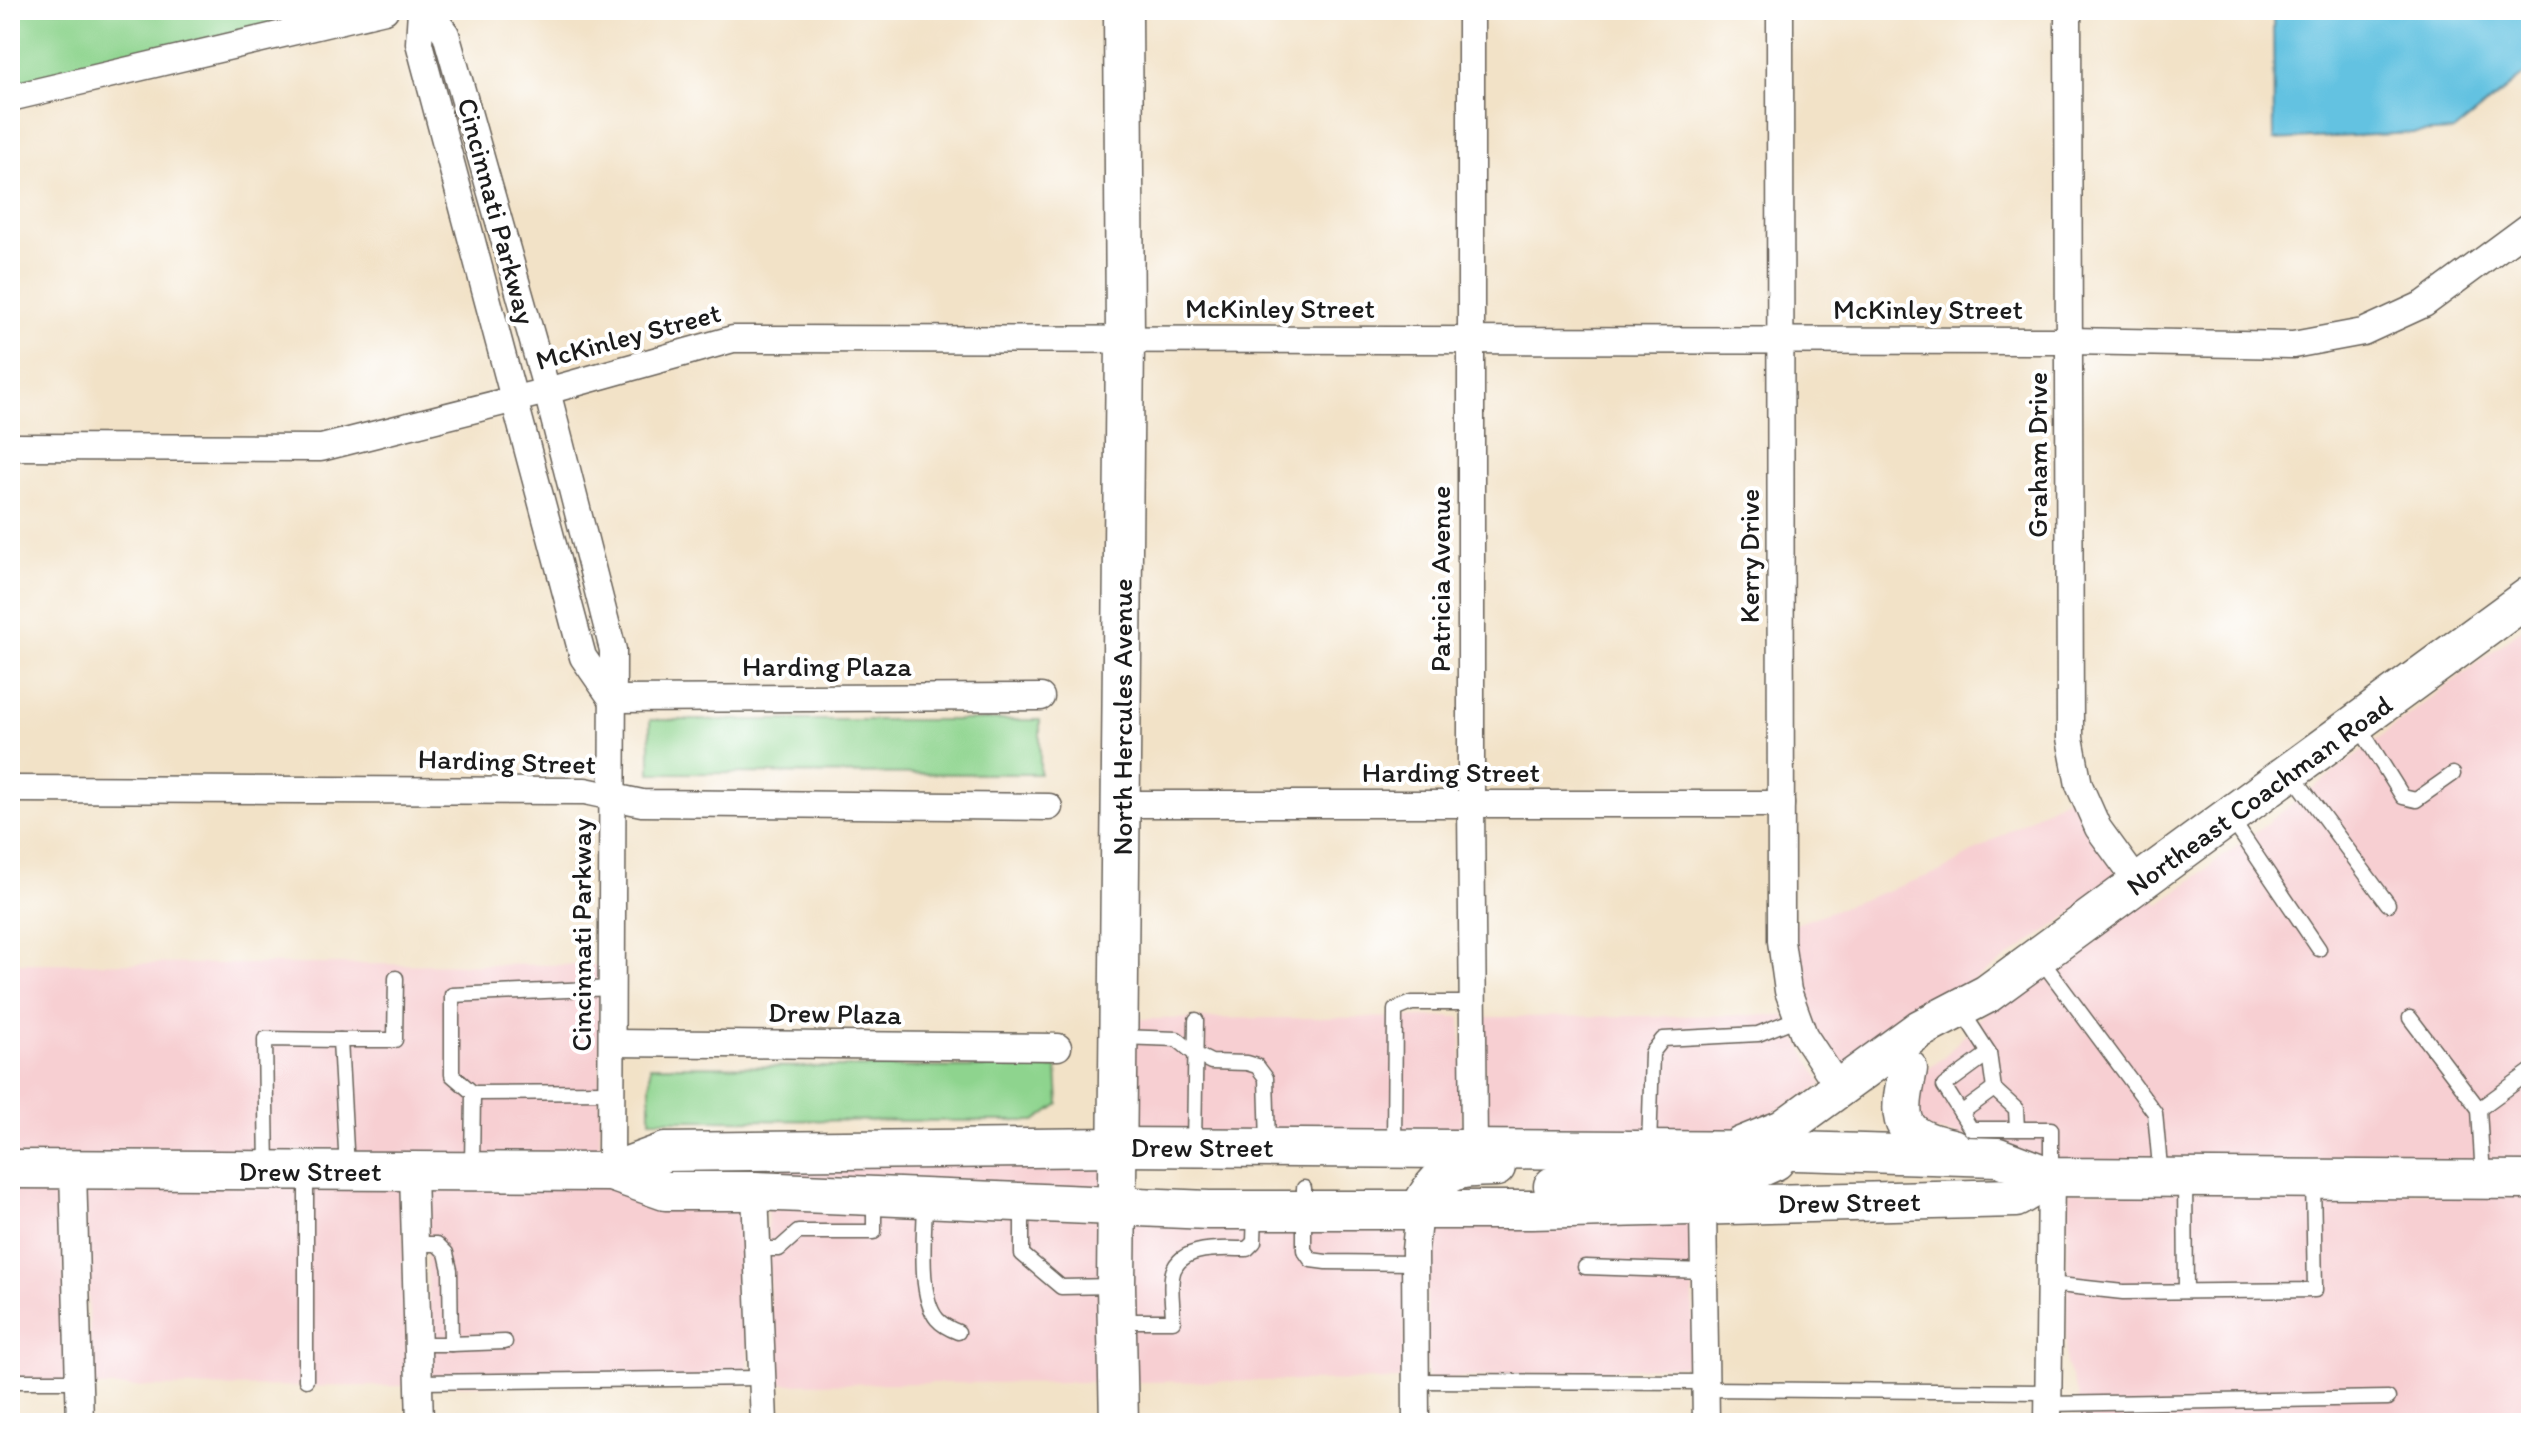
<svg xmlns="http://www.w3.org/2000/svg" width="2541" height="1433" font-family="Itim,sans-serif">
  <rect width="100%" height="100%" fill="#fff"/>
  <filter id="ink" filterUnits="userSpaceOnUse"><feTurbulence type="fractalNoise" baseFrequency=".0125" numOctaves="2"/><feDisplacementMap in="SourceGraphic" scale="16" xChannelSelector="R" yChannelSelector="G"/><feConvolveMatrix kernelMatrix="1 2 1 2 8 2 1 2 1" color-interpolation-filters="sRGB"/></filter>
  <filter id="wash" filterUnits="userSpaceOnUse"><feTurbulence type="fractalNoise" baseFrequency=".006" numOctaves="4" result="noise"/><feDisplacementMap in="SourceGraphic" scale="32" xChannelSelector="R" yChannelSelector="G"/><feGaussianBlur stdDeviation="1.8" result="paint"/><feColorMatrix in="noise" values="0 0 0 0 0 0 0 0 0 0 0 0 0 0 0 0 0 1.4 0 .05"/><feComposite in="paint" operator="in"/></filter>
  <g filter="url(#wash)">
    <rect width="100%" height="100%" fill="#f2e2c7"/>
    <g fill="#f7cfd2">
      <path d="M2531,622V1167L2058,1164L1990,1142L1928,1130L1916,1119L1918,1076L1943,1058L1993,1005L2147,892L2159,905Z"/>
      <path d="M2070,795L2121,880L1842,1071L1814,1029L1799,988L1793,925L1941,871Z"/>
      <path d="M10,963L600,965V1159L10,1157Z"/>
      <path d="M1784,1015L1823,1085L1729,1137L1485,1135L1484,1017Z"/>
      <path d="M1461,1017L1462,1135L1129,1134L1131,1019Z"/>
      <path d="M1106,1160L1105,1193L666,1177L667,1165Z"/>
      <path d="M10,1182L62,1183L68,1388H10Z"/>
      <path d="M85,1183L402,1185L408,1386L91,1387Z"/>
      <path d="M425,1185H603L743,1204L749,1384L431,1385Z"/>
      <path d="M2068,1191L2531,1193V1423H2079L2078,1395L2066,1364Z"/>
      <path d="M767,1204L1105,1219L1106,1382L772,1384Z"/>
      <path d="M1692,1219L1694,1365L1427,1380V1263L1429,1223Z"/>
      <path d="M1128,1220L1406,1223L1404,1380L1129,1382Z"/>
    </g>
    <g fill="#8ed48e" stroke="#557855" stroke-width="2">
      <path d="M10,10H330L10,85Z"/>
      <path d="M650,720H1040V774L650,773Z"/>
      <path d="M650,1066L1057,1068L1059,1104L1035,1121L650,1120Z"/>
    </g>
    <path fill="#63c2e1" stroke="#406f7e" stroke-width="2" d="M2273,10H2531V69L2454,131L2274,140Z"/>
  </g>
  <g filter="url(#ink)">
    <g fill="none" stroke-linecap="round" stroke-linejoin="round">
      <g stroke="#676158" stroke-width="17">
        <g id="lane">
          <path d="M2358,725L2403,797L2416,800L2453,774"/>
          <path d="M2291,773L2388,904"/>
          <path d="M2230,817L2319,949"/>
          <path d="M2039,957L2155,1113L2161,1178"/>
          <path d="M1965,1016L1989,1053L1994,1089L2016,1109L2017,1129"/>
          <path d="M2410,1018L2479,1109L2483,1178"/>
          <path d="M1120,1037L1177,1039L1195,1054L1211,1062L1247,1063L1257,1066L1266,1078L1268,1144"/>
          <path d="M340,1040H395L396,978"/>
          <path d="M1989,1053L1944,1086L1961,1113L1994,1089"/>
          <path d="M612,1092L473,1093L452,1075V995L613,988"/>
          <path d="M2479,1109L2531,1071"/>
          <path d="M1961,1113L1971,1129H2051V1174"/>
          <path d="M1194,1146L1196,1020"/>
          <path d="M1394,1147L1395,1010L1412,1003H1473"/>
          <path d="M1649,1149L1652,1053L1663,1039L1758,1034L1798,1018"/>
          <path d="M472,1168L473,1093"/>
          <path d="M267,1171L265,1039L340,1040L347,1168"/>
          <path d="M306,1171V1380"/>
          <path d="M2185,1179L2186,1291"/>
          <path d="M1304,1188V1250L1311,1260L1326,1262L1415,1263"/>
          <path d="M925,1199C925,1230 917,1295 937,1319C943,1326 950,1329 958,1332"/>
          <path d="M1022,1204V1254L1061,1287L1116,1286"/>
          <path d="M415,1244H437L446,1253L450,1270L451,1344H418"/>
          <path d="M756,1249H779L798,1232H874V1196"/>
          <path d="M1585,1267L1704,1271"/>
          <path d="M2050,1284L2123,1292L2315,1290L2313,1180"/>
          <path d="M1117,1321H1173C1173,1307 1170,1291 1172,1277C1176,1244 1223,1249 1247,1249L1254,1242L1255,1210"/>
          <path d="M451,1344L505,1342"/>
          <path d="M10,1381H79"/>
          <path d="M1415,1381L1706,1382"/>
          <path d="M419,1382L762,1378"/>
          <path d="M1706,1389L2049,1392"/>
          <path d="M2048,1404L2388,1398"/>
        </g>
      </g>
      <g stroke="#676158" stroke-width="29">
        <g id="street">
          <path d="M421,10L419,43L583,657L612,699"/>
          <path d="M428,10L446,34L547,391L613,650L611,1172"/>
          <path d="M1471,10V804L1474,1148"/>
          <path d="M1780,10L1781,941L1788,991L1804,1035L1839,1088"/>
          <path d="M2068,10L2070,738L2079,785L2098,828L2138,883"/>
          <path d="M10,98L385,10"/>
          <path d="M10,447L321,448L547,391L733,339L2069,341L2293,345L2363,332L2424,304L2531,225"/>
          <path d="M612,699L1041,697"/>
          <path d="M10,789L585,791L642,803L1049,807"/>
          <path d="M1121,804H1781"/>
          <path d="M612,1043L1058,1047"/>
          <path d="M73,1170L80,1423"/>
          <path d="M413,1172L420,1423"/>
          <path d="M755,1191L764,1423"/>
          <path d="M1703,1206L1706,1423"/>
          <path d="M1416,1423L1415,1250L1419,1210"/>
          <path d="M2048,1423L2051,1177"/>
        </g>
      </g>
      <g stroke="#676158" stroke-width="41">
        <g id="secondary">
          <path d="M1908,1069C1898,1119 1895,1136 1952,1148"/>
          <path d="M1741,1146L1783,1129L1920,1029L1987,994L2531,595"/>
          <path d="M10,1169L611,1172L665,1191H755L1209,1210H1531L2016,1198L2051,1177"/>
          <path d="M611,1172L665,1152L1117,1147L1796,1151L1998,1157L2051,1177L2531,1180"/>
          <path d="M1553,1186L1613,1181L1709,1180L1744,1175L1775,1161"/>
          <path d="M1419,1210C1440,1170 1451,1168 1496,1167"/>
          <path d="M1119,1423L1116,1286L1125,339L1123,10"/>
        </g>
      </g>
      <use href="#lane" stroke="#fff" stroke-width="14"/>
      <use href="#street" stroke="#fff" stroke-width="26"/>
      <use href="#secondary" stroke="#fff" stroke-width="38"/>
    </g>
  </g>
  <g text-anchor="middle" stroke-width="8" stroke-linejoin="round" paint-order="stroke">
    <g font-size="28" fill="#1c1c1c" stroke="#fff">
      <text transform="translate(497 211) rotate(75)" y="10">Cincinnati Parkway</text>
      <text x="1280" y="318">McKinley Street</text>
      <text x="1928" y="319">McKinley Street</text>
      <text transform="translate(628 336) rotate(-15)" y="10">McKinley Street</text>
      <text transform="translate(2037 455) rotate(-90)" y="10">Graham Drive</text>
      <text transform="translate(1749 556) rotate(-90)" y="10">Kerry Drive</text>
      <text transform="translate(1440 579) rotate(-90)" y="10">Patricia Avenue</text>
      <text x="827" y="676">Harding Plaza</text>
      <text transform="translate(1122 717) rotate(-90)" y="10">North Hercules Avenue</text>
      <text transform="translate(507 761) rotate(2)" y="10">Harding Street</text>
      <text x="1451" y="782">Harding Street</text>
      <text transform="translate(2259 795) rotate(-36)" y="10">Northeast Coachman Road</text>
      <text transform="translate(581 935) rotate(-90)" y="10">Cincinnati Parkway</text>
      <text transform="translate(835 1013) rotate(1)" y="10">Drew Plaza</text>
      <text x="1202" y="1157">Drew Street</text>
      <text x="310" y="1181">Drew Street</text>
      <text transform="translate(1849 1202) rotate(-1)" y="10">Drew Street</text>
    </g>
  </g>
  <rect width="2541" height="1433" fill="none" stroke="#fff" stroke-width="40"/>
</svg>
